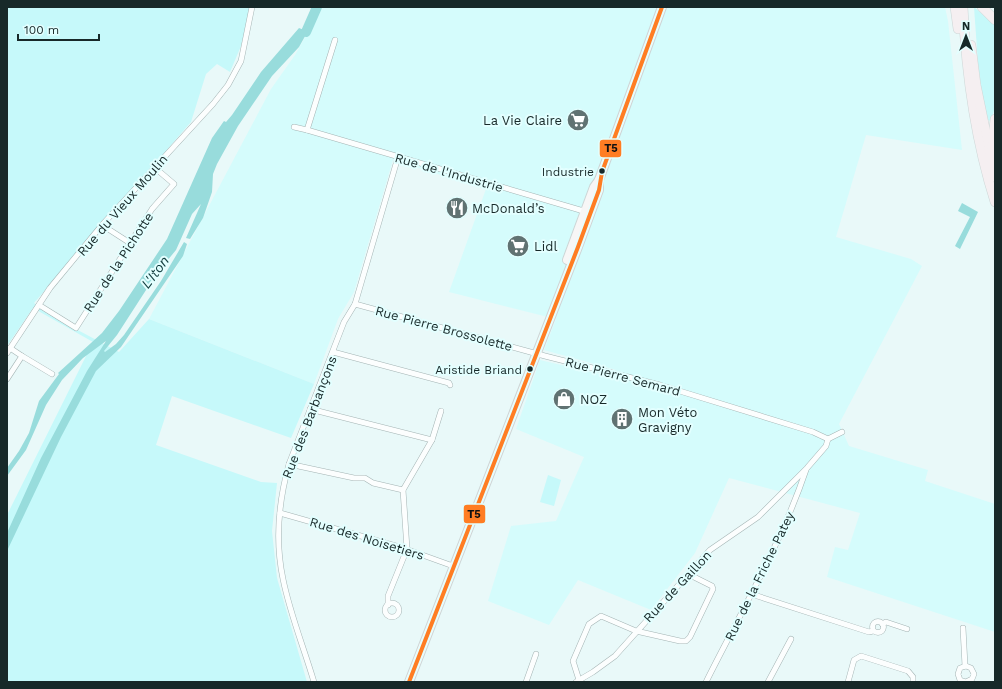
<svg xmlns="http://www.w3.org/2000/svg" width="1002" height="689" font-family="'Work Sans',sans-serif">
  <rect width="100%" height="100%" fill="#e9f9f9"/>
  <path fill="#d5fcfc" d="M322,7H945L948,21L962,150L866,135L836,237L911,259L922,266L839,424L849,446L928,470L925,481L995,504V632L827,577L835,547L848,550L860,513L729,478L695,553L651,610L578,580L549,625L488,601L511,526L556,521L584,457L516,429L540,360L613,377L616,370L544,350L556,319L449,292L486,189L393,160L354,292L338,319L314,384L149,319L271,89L295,55Z"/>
  <g fill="#c6f9fa">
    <path d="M7,7H251L241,46L230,72L217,64L206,74L191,122L34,303L72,327L119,352L149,319L314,384L291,438L172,396L156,445L261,482L277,483L272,531L277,578L307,682H8L7,515L93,342L33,308L7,346Z"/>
    <path d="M974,7L995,25V107L991,121L985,119L978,63Z"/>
    <path d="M548,475L561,480L554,506L540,502Z"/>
  </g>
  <g fill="#98dcdc">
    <path d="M309,20L313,22L299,47L272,76L238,126L217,164L213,174L212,192L203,218L190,239L186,238L201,204L192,214L176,250L157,273L117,335L104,351L105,352L116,344L124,335L161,281L184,242L187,244L183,256L121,347L96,371L61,437L7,551V533L41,458L87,371L106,341L83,358L62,380L46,405L26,450L7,476V468L19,451L29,433L39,401L59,374L58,373L102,333L119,311L167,239L212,138L224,121L226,122L232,115L261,72L299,28L304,30Z"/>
    <path d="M962,203L978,212L960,249L955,246L970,217L958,211Z"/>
  </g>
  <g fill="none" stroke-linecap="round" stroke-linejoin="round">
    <path stroke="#98dcdc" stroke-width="10" d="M306,32L317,7"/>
    <g stroke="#a4b4b4" stroke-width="6">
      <g id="street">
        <path d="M335,40L307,130L587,212"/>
        <path d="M294,127L307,130"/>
        <path d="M102,225L130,243"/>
        <path d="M355,304L545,356L660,385L813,432L828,439"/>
        <path d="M39,305L76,328L152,209L174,184L154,167"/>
        <path d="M333,352L449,383L450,385"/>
        <path d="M7,353L50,288L102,225L213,104L228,85L241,61L252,7"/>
        <path d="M22,356L52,374"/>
        <path d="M7,379L22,356L10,348"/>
        <path d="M310,409L432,440"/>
        <path d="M828,439L842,432"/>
        <path d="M289,464L354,478H365L373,483L403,490"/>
        <path d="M280,513L403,548L453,566"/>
        <path d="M751,594L869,632L873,631"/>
        <circle cx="392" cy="610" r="7"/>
        <path d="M388,605V596L407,549L403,490L432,440L441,411"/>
        <circle cx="878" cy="627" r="5.5"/>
        <path d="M882,624L886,622L907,629"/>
        <path d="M963,628L965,666"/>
        <path d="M579,680L573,661L589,624L601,616L636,631L680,641H686L690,637L713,589L712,586L688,574"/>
        <path d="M314,682C304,648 290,614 283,579C275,541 279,500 289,464L344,322L355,304L398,157"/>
        <path d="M526,682L536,654"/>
        <path d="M576,682L593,672L615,656L710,550L758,517L807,468L826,446L828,439"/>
        <path d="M706,682C741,612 781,544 806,470"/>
        <path d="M768,682L791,639"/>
        <path d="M848,682L854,660L861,656L908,671L913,677V682"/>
        <path d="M966,682L960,680L958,674L960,668L966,666L971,668L974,674L972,679L966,682"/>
      </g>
    </g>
    <g stroke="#cdd6d6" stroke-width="10">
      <g id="primary">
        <path d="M567,260L594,187L599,180L662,7"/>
        <path d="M409,682L578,247L599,190V180"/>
      </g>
    </g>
    <g stroke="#cdd6d6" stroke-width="10">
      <g id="highway">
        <path d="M955,7L958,29"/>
        <path d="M963,7C966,73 975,139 995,202"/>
        <path d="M982,7L995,20"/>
        <path d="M971,45L976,85L995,177"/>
        <path d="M992,149L995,119"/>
      </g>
    </g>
    <use href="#street" stroke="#fcfefe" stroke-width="5"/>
    <use href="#primary" stroke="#f7f6f6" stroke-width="8"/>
    <use href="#highway" stroke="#f5eff1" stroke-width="9"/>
    <g stroke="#e3ffff" stroke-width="7">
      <path id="bus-1" d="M409,682L578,247L599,190L602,172L662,7"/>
    </g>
    <use href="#bus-1" stroke="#ff7d23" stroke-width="4"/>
  </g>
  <defs>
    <g id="supermarket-disc" transform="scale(1.15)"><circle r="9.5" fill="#607272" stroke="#e3ffff"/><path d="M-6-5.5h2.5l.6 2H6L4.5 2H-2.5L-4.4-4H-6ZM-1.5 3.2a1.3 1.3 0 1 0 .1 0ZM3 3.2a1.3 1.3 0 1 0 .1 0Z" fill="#fff"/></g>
    <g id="restaurant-disc" transform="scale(1.15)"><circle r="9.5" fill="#607272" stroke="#e3ffff"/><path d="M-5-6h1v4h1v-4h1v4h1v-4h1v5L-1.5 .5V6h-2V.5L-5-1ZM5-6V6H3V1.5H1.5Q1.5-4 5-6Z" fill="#fff"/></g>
    <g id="shop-disc" transform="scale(1.15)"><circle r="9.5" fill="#607272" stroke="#e3ffff"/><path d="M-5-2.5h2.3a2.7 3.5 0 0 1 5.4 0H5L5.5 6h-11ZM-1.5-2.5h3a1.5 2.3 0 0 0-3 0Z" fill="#fff"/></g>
    <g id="building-disc" transform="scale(1.15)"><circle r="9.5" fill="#607272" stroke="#e3ffff"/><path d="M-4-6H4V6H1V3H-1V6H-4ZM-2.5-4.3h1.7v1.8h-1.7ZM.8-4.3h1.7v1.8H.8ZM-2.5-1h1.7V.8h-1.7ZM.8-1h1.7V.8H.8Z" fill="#fff"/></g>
  </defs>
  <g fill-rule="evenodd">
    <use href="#supermarket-disc" x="578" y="120"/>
    <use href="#restaurant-disc" x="457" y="208"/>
    <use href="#supermarket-disc" x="518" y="246"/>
    <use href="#shop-disc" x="564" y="399"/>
    <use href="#building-disc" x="622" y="419"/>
  </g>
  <g fill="#172929" stroke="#e3ffff" stroke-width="1.5">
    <circle cx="602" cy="171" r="3.5"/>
    <circle cx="530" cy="369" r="3.5"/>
  </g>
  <g text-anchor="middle" stroke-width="4" stroke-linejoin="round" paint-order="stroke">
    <g font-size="12" fill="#172929" stroke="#e3ffff" text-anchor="end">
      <text x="594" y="176">Industrie</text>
      <text x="522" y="374">Aristide Briand</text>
    </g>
    <g font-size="13" fill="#172929" stroke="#e3ffff" text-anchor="start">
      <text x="562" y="125" text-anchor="end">La Vie Claire</text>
      <text x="472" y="213">McDonald’s</text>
      <text x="534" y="251">Lidl</text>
      <text x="580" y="404">NOZ</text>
      <text x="638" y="417">Mon Véto<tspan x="638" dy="15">Gravigny</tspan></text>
    </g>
    <g font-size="13" fill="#172929" stroke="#e3ffff">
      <text transform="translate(449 172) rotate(16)" y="5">Rue de l'Industrie</text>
      <text transform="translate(122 205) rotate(-49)" y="5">Rue du Vieux Moulin</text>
      <text transform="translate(118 262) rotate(-57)" y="5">Rue de la Pichotte</text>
      <text transform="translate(444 328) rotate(15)" y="5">Rue Pierre Brossolette</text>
      <text transform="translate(623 376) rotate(15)" y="5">Rue Pierre Semard</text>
      <text transform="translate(309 417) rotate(-69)" y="5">Rue des Barbançons</text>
      <text transform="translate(367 538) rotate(17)" y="5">Rue des Noisetiers</text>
      <text transform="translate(759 576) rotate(-64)" y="5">Rue de la Friche Patey</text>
      <text transform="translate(677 586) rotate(-47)" y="5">Rue de Gaillon</text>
    </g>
    <g font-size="14" font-style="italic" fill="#133e3f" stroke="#e3ffff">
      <text transform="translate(155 272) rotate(-53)" y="5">L'Iton</text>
    </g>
  </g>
  <g stroke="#e3ffff" stroke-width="1.5">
    <rect x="599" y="139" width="23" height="19" rx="4" fill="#ff7d23"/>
    <rect x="463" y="504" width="23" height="20" rx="4" fill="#ff7d23"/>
  </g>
  <g font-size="11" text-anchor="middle" font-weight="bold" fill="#111">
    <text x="611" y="152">T5</text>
    <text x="474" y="518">T5</text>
  </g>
  <rect width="1002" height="689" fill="none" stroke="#172929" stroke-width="16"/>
  <g transform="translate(966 36)" stroke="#e3ffff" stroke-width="3" paint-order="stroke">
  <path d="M0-3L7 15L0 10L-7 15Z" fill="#172929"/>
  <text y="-6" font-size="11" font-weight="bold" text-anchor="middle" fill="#172929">N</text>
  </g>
  <path d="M18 34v6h81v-6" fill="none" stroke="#172929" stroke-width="2"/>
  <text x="24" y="34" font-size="12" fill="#172929" stroke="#e3ffff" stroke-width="3" paint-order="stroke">100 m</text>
</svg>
